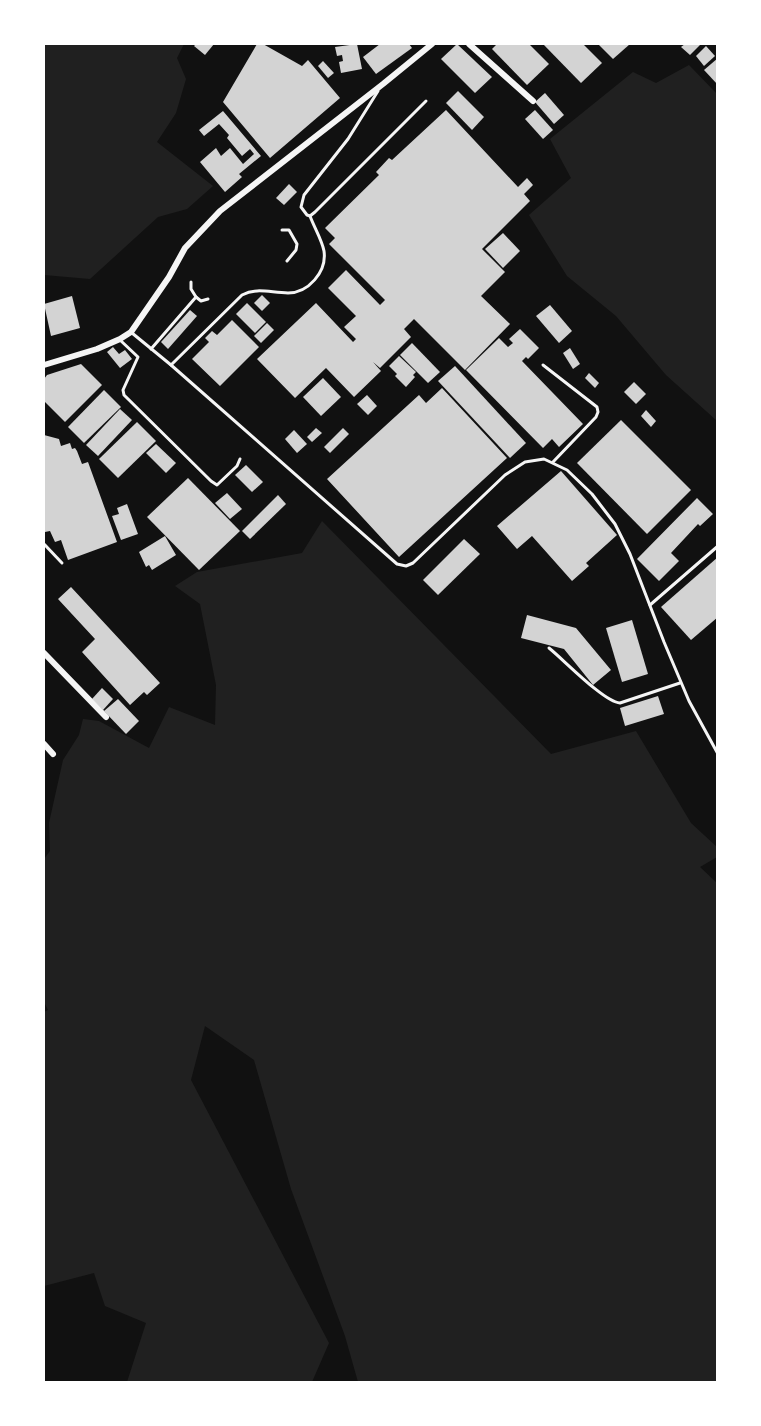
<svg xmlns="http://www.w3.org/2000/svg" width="761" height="1426" font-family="Mulish,sans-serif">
  <rect width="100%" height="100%" fill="#111"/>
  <g fill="#202020">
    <path d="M44,44H184L177,58L186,79L176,113L157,142L213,186L187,209L158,217L90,279L44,275Z"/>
    <path d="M689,65L717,94V427L716,420L666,375L616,316L567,276L529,215L571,178L550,139L633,72L656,83Z"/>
    <path d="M322,521L551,754L636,731L691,823L717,847V857L700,867L718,884L717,1382H358L345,1336L291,1189L254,1060L205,1026L191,1080L329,1343L312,1382H127L146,1323L105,1306L94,1273L44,1286V1012L48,1010L44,1002V859L50,851L49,823L63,760L79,735L83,719L99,721L149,748L169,707L215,725L216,685L200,604L175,586L197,572L302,553Z"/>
  </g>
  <g fill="#d3d3d3">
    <path d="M196,44H214L205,55L194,46Z"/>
    <path d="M257,44H263L302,66L308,60L340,98L270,158L223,102Z"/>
    <path d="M357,44L362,69L341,73L339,62L343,61L342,55L337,56L335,47Z"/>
    <path d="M380,44H409L412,48L376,74L363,57Z"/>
    <path d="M457,44L492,77L475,93L441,59Z"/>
    <path d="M497,44H529L549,64L527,85L492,49Z"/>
    <path d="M543,44H583L602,63L581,83Z"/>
    <path d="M598,44H630L613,59Z"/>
    <path d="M685,44H701L690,55L681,47Z"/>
    <path d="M706,46L715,56L704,66L696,56Z"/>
    <path d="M718,58V85L704,70Z"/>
    <path d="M323,61L334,73L328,78L318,66Z"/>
    <path d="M458,91L484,117L472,130L446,103Z"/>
    <path d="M545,93L564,115L554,124L535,102Z"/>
    <path d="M446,110L518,187L527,178L533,185L524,194L530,201L482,249L505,272L481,296L510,324L465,370L414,319L404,329L411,337L380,368L373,362L381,371L354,397L326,368L295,398L257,359L316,303L353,342L356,339L344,327L356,316L328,288L346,270L380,305L385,300L329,244L335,238L325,228L379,175L376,172L389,158L392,160Z"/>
    <path d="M535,110L553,130L543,139L525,119Z"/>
    <path d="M223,111L261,156L239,174L242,177L225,192L200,162L216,148L221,156L230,148L243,164L254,154L250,149L242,156L227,138L229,135L219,124L204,136L199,130Z"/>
    <path d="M289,184L297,192L284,205L276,198Z"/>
    <path d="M503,233L520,251L503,268L485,249Z"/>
    <path d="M262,295L270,303L262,311L254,303Z"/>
    <path d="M72,296L80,328L51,336L44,304Z"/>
    <path d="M247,303L266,322L255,333L236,314Z"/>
    <path d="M550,305L572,331L559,343L536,316Z"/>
    <path d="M190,310L197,316L168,349L161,342Z"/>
    <path d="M232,320L259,347L220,386L192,359L209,342L205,338L212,331L217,335Z"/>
    <path d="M267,323L274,330L261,343L254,336Z"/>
    <path d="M520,329L539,348L528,359L526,357L522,361L583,424L559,447L552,439L543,448L466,370L499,338L508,347L513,343L509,339Z"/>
    <path d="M412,343L440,372L428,383L400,355Z"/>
    <path d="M113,347L119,354L125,350L132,359L120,368L107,352Z"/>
    <path d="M570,348L580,364L573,369L563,353Z"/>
    <path d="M399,356L416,372L413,375L415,377L406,387L395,376L397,374L389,366Z"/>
    <path d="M81,364L102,385L65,422L44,401V379L47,375Z"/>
    <path d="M455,366L526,443L510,458L438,381Z"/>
    <path d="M589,373L599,383L595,388L585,378Z"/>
    <path d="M323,378L341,397L321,416L303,397Z"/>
    <path d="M634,382L646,394L636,404L624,392Z"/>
    <path d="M442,388L507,458L399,557L327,479L419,395L426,403Z"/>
    <path d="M104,390L121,407L84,443L68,427Z"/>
    <path d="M367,395L377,406L368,415L357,404Z"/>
    <path d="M120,409L132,420L98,456L86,445Z"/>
    <path d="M646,410L656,421L651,427L641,416Z"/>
    <path d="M621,420L691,490L647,534L577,463Z"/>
    <path d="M137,422L156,441L118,478L99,459Z"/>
    <path d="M316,428L322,433L312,442L307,437Z"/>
    <path d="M343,428L349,434L330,453L324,447Z"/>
    <path d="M294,430L307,444L297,453L285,439Z"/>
    <path d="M44,435L59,439L61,446L70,443L72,449L75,448L77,451L82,464L88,462L117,542L68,560L61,540L55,542L50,531L45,532Z"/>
    <path d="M156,444L176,463L166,473L146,453Z"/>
    <path d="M246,465L263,482L252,492L235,475Z"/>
    <path d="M561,471L617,535L586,563L589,566L572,581L532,536L517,549L497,526Z"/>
    <path d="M188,478L240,531L199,570L147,517Z"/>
    <path d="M227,493L242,509L230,519L215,503Z"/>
    <path d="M278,495L286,504L250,539L242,531Z"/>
    <path d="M697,498L713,514L700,526L698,524L671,553L679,561L659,581L637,559Z"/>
    <path d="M127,504L138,534L121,540L112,516L119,514L117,508Z"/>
    <path d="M165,536L176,555L152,570L149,565L146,567L139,552Z"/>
    <path d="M464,539L480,554L438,595L423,580Z"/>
    <path d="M718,557V617L691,640L661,607Z"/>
    <path d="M71,587L160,683L147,695L144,692L130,705L82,652L95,639L58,599Z"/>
    <path d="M527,615L576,628L611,670L593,685L564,649L521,638Z"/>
    <path d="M632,620L648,674L622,682L606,628Z"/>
    <path d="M102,688L113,699L103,710L92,699Z"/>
    <path d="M658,696L664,714L625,726L620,708Z"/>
    <path d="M118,699L139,721L126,734L104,711Z"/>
  </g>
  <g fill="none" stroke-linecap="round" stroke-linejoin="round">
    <g stroke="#f5f5f5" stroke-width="3">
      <path d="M378,91L348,139L304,195L301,207L307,215L310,216L315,212L426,101"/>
      <path d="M282,230H289L297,244L296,250L287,261"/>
      <path d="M196,297L201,301L208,299"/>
      <path d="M132,333L171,365L397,564L406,566L413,563L505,475L525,462L544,459L567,470L592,494L615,524L630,554L664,642L689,701L718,754"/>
      <path d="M120,340L138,357L123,390L124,395L211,481L217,485L237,466L240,459"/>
      <path d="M151,349L196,297L191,289V282"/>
      <path d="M171,365L242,295C257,287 271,293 288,293C308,293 327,272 324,251C322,240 314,227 310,216"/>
      <path d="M543,365L597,407L598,412L596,417L553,462"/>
      <path d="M44,544L62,563"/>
      <path d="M650,605L718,546"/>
      <path d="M549,648C564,660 604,702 620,703L680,683"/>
    </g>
    <g stroke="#f5f5f5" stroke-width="6">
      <path d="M469,44L533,101"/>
      <path d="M44,365L97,349L120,339L131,332L169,277L185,248L220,211L383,84L432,44"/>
      <path d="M44,653L106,717"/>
      <path d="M44,744L53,754"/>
    </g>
  </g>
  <rect width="761" height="1426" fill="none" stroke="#ffffff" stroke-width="90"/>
</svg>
